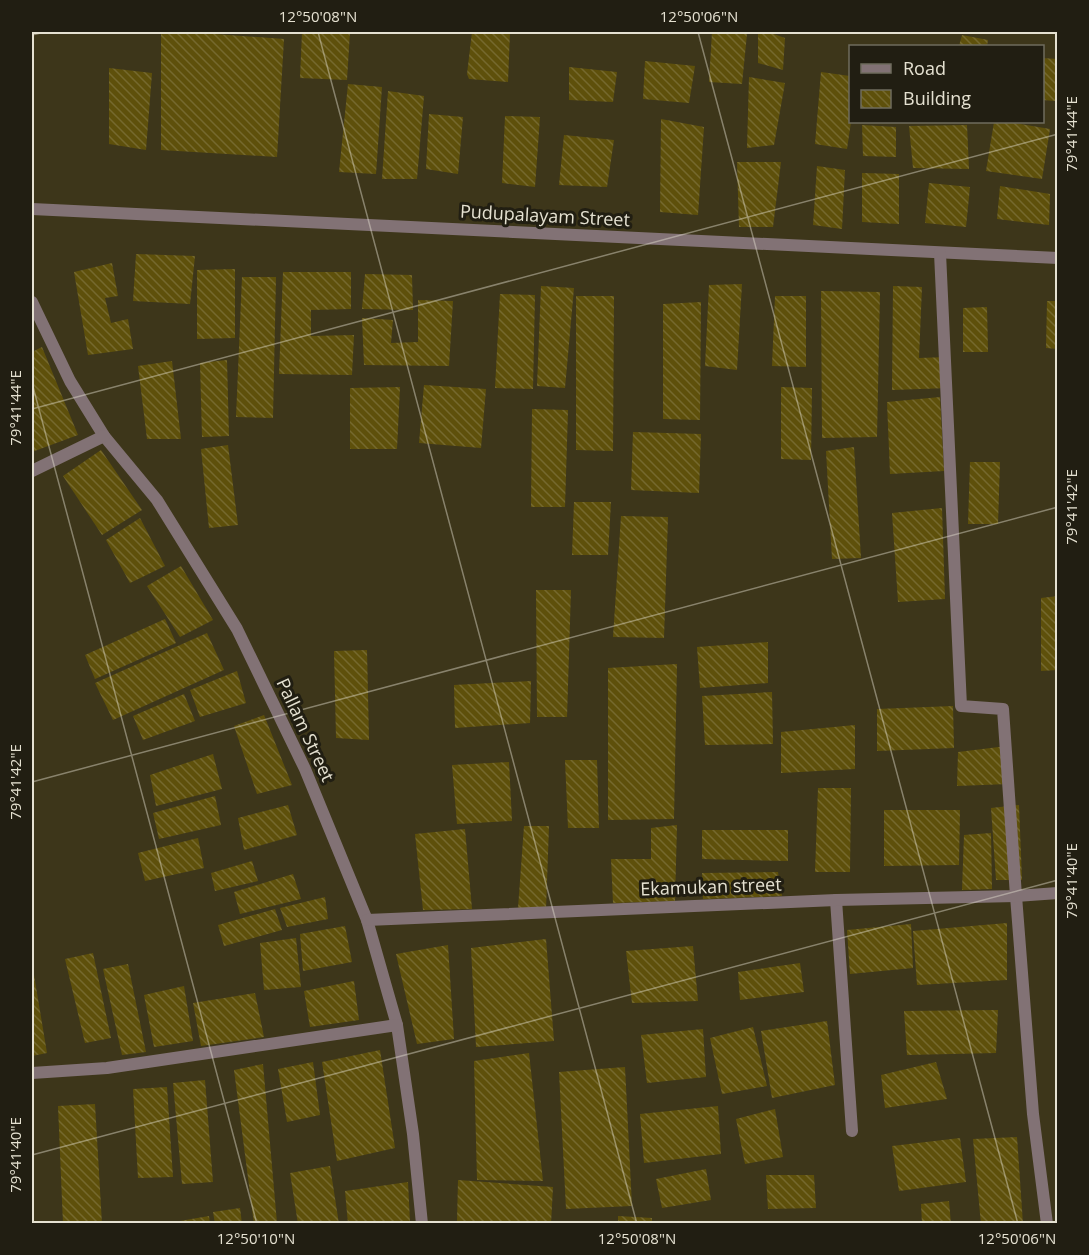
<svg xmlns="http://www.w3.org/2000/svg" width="1089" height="1255" font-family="'Open Sans',sans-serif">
  <defs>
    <pattern id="building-back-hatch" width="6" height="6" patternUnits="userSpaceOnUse" patternTransform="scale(1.5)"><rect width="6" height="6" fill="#5e500b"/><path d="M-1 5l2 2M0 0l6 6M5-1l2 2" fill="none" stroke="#75692e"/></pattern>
  </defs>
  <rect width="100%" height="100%" fill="#3d361a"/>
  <g fill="url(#building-back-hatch)">
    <path d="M161,32H187L284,39L277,157L161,150Z"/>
    <path d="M302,32H350L347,80L300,78Z"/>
    <path d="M472,32H510L508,82L469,79L467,74Z"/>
    <path d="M712,32L747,34L742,84L709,82Z"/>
    <path d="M758,32H768L785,38L783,70L758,63Z"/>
    <path d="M962,35L988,40L987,46H959Z"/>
    <path d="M1042,58L1058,59V82L1055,101L1042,100Z"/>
    <path d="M645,61L695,66L689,103L643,99Z"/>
    <path d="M569,67L617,72L613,102L569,100Z"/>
    <path d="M109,68L152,73L146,150L109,144Z"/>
    <path d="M821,72L850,76L851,122L847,149L815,144Z"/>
    <path d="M749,77L785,83L774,145L747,148Z"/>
    <path d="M348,84L382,87L376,174L339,172Z"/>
    <path d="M388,91L424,96L417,179H382Z"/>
    <path d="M429,114L463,117L458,174L426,169Z"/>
    <path d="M505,116L540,117L535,187L502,183Z"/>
    <path d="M661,119L704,127L698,215L660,212Z"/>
    <path d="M994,122H1008L1050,129L1042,179L986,171Z"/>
    <path d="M862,125L896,127V157L863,156Z"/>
    <path d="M967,125L969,169L913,168L909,126Z"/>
    <path d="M564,135L614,140L607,187L559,185Z"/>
    <path d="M737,162H781L773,227H739Z"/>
    <path d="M817,166L845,170L842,229L813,225Z"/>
    <path d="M862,173L899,174V224L862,222Z"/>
    <path d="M929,183L970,187L966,227L925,223Z"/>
    <path d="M1000,186L1050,194L1049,225L997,219Z"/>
    <path d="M136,254L195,256L190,304L133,301Z"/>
    <path d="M112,263L118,296L105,298L111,323L128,319L133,349L88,355L74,272Z"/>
    <path d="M235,269V338L197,339V270Z"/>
    <path d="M283,272H351V309L311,310V336L354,335L352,375L279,374Z"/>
    <path d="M365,274L412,275L413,310L362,309Z"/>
    <path d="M242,277H276L273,418L236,417Z"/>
    <path d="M742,284L737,370L705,366L709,285Z"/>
    <path d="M541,286L574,288L565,388L537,386Z"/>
    <path d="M893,286L922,287L919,358L947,357L949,388L892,390Z"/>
    <path d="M821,291L880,292L877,437L822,438Z"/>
    <path d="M500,294L535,295L533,389L495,388Z"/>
    <path d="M576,296H614L613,451L576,450Z"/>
    <path d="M775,296H806V367L772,366Z"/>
    <path d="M418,300L453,301L449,366L364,365L362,318L393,320L391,343L418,342Z"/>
    <path d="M1047,301H1058V349L1046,348Z"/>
    <path d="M701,302L700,420L663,419V304Z"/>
    <path d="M987,307L988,352H963V308Z"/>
    <path d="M42,347L78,435L32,452V352Z"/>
    <path d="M227,360L229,436L202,437L200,363Z"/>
    <path d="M172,361L181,439H147L138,366Z"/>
    <path d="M424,385L486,389L481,448L419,443Z"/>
    <path d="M400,387L397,449H350V388Z"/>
    <path d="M781,387L812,388L811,460L781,459Z"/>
    <path d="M940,397L944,471L890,474L887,402Z"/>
    <path d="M532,409L568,410L565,507H531Z"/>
    <path d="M633,432L701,434L699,493L631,490Z"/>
    <path d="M228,445L238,525L209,528L201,449Z"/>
    <path d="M854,447L861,558L832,559L826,451Z"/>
    <path d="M101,450L142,510L102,535L63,476Z"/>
    <path d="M970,462H1000L998,524H968Z"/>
    <path d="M574,502H611L608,555H572Z"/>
    <path d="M942,508L945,599L898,602L892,513Z"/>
    <path d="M621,516L668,517L664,638L613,637Z"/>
    <path d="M140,518L165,566L130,583L106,540Z"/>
    <path d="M181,566L213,620L180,637L147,586Z"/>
    <path d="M536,590H571L567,717H537Z"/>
    <path d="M1058,596V670L1041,671V598Z"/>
    <path d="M165,619L176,643L95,679L85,655Z"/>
    <path d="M207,633L224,670L113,720L95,683Z"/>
    <path d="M768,642V683L700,688L697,647Z"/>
    <path d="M367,650L369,740L336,738L334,651Z"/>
    <path d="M677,664L674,819L608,820V668Z"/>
    <path d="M237,671L246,703L200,717L190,690Z"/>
    <path d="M531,681L530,723L455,728L454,685Z"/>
    <path d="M772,692L773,744L705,745L702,696Z"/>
    <path d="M184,694L195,721L143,740L133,716Z"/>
    <path d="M953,706L954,748L877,751V709Z"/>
    <path d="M264,715L292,785L257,794L234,726Z"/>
    <path d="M855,725V769L781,773V732Z"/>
    <path d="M1007,746L1009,784L957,786L958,752Z"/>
    <path d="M213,754L222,789L156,806L150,775Z"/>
    <path d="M565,760H597L599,828H568Z"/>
    <path d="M509,762L512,821L457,824L452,765Z"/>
    <path d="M818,788H851L850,872H815Z"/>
    <path d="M215,796L221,825L159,839L153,813Z"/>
    <path d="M288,805L297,835L244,850L238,818Z"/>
    <path d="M1019,805L1022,880H996L991,808Z"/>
    <path d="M884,810H960L959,865L884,866Z"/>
    <path d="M677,825L675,901L613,903L611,859H651V828Z"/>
    <path d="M524,826H549L546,910L518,908Z"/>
    <path d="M465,829L472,909L423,910L415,834Z"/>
    <path d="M702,830H788V861L702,859Z"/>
    <path d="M991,833L992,889L962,890L964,835Z"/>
    <path d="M198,838L204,868L145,881L138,853Z"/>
    <path d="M252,861L258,881L215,891L211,873Z"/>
    <path d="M778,872L782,896L703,899L702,873Z"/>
    <path d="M293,874L301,899L240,914L234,892Z"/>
    <path d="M325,897L328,919L287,927L280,908Z"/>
    <path d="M275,909L282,930L224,946L218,925Z"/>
    <path d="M1007,923V980L917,985L913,931Z"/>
    <path d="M911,924L913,968L850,974L847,930Z"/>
    <path d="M345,926L352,962L303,971L300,934Z"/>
    <path d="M296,938L301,987L264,990L260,943Z"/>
    <path d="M546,939L554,1041L476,1047L471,948Z"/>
    <path d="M448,945L454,1039L417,1044L396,954Z"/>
    <path d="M693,946L698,1001L632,1003L626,951Z"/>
    <path d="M93,953L111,1038L85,1043L65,959Z"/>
    <path d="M800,963L804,992L740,1000L738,972Z"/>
    <path d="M128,964L146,1052L122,1055L103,969Z"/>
    <path d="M32,969H33L47,1053L32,1056Z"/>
    <path d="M354,981L359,1020L310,1027L304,991Z"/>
    <path d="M184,986L193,1041L154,1047L144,995Z"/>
    <path d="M255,993L264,1037L201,1046L193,1003Z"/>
    <path d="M998,1010L996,1053L907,1055L904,1011Z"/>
    <path d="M827,1021L835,1085L772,1098L761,1031Z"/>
    <path d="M753,1027L767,1086L722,1094L710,1038Z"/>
    <path d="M703,1029L706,1077L647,1083L641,1035Z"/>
    <path d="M380,1050L395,1148L337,1161L322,1062Z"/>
    <path d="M529,1053L543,1181L477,1180L474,1061Z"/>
    <path d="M313,1062L320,1115L287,1122L278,1069Z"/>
    <path d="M936,1062L947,1099L885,1108L881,1075Z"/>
    <path d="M263,1064L277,1223L254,1224L234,1070Z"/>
    <path d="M625,1067L632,1206L566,1209L559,1072Z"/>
    <path d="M205,1080L213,1182L182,1184L173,1083Z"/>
    <path d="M167,1087L173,1177L138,1178L133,1089Z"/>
    <path d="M95,1104L102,1224H63L58,1106Z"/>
    <path d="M718,1106L721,1154L644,1163L640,1114Z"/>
    <path d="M775,1109L783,1157L745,1164L736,1119Z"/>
    <path d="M1017,1137L1023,1224H981L973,1139Z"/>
    <path d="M960,1138L966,1182L899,1191L892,1146Z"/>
    <path d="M330,1166L339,1224H298L290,1173Z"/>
    <path d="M706,1169L711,1200L662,1208L656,1179Z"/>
    <path d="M766,1175H814L816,1208L768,1209Z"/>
    <path d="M458,1180L553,1187L551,1224L457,1222Z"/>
    <path d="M408,1182L410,1222L397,1224H348L345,1191Z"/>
    <path d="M949,1201L951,1224H922L921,1204Z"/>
    <path d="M240,1208L242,1224H215L213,1212Z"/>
    <path d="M209,1216L210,1224H174V1222Z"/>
    <path d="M618,1216L652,1218V1224H618Z"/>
  </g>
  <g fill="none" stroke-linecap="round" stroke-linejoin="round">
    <g stroke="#827275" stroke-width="12">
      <path d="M32,209L1058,258"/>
      <path d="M940,253L961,706L1003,709L1016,896L1033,1114L1047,1224"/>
      <path d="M32,302L70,381L104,436L157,500L237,629L305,769L367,920L397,1025L413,1134L422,1224"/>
      <path d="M32,471L104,436"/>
      <path d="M836,900L852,1131"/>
      <path d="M367,920L836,900L1016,896L1058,893"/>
      <path d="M32,1073L107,1068L397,1025"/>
    </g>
  </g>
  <path fill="none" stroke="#e5e1d1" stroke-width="1.5" stroke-opacity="0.45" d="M318,32L637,1224M698,32L1018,1224M32,35L45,32M32,383L257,1224M32,409L1058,134M32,782L1058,507M32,1155L1058,880"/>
  <g text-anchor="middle" stroke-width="6" stroke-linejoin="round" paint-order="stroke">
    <g font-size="18" fill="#e5e1d1" stroke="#211e12">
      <text transform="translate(545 216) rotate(3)" y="6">Pudupalayam Street</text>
      <text transform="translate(305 730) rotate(65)" y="6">Pallam Street</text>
      <text transform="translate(711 887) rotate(-2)" y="6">Ekamukan street</text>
    </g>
  </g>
  <rect width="1089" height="1255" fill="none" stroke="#211e12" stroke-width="66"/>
  <rect x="849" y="45" width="195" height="78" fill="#211e12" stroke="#6f6c5e" stroke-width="1.5"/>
  <rect x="861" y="64" width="30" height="9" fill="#827275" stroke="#6f6c5e" stroke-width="1.5"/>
  <text x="903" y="75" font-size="18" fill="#e5e1d1">Road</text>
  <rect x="861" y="90" width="30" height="18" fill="url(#building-back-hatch)" stroke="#6f6c5e" stroke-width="1.5"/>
  <text x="903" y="105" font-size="18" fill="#e5e1d1">Building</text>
  <rect x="33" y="33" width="1023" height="1189" fill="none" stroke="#e5e1d1" stroke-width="2"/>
  <g font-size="15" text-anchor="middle" fill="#e5e1d1">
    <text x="318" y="22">12°50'08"N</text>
    <text x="699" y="22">12°50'06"N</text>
    <text transform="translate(1072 134) rotate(-90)" y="5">79°41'44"E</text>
    <text transform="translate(16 408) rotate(-90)" y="5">79°41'44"E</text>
    <text transform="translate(1072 507) rotate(-90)" y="5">79°41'42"E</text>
    <text transform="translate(16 782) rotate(-90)" y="5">79°41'42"E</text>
    <text transform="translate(1072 881) rotate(-90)" y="5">79°41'40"E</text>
    <text transform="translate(16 1155) rotate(-90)" y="5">79°41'40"E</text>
    <text x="256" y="1244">12°50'10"N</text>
    <text x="637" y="1244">12°50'08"N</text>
    <text x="1017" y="1244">12°50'06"N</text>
  </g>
</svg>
